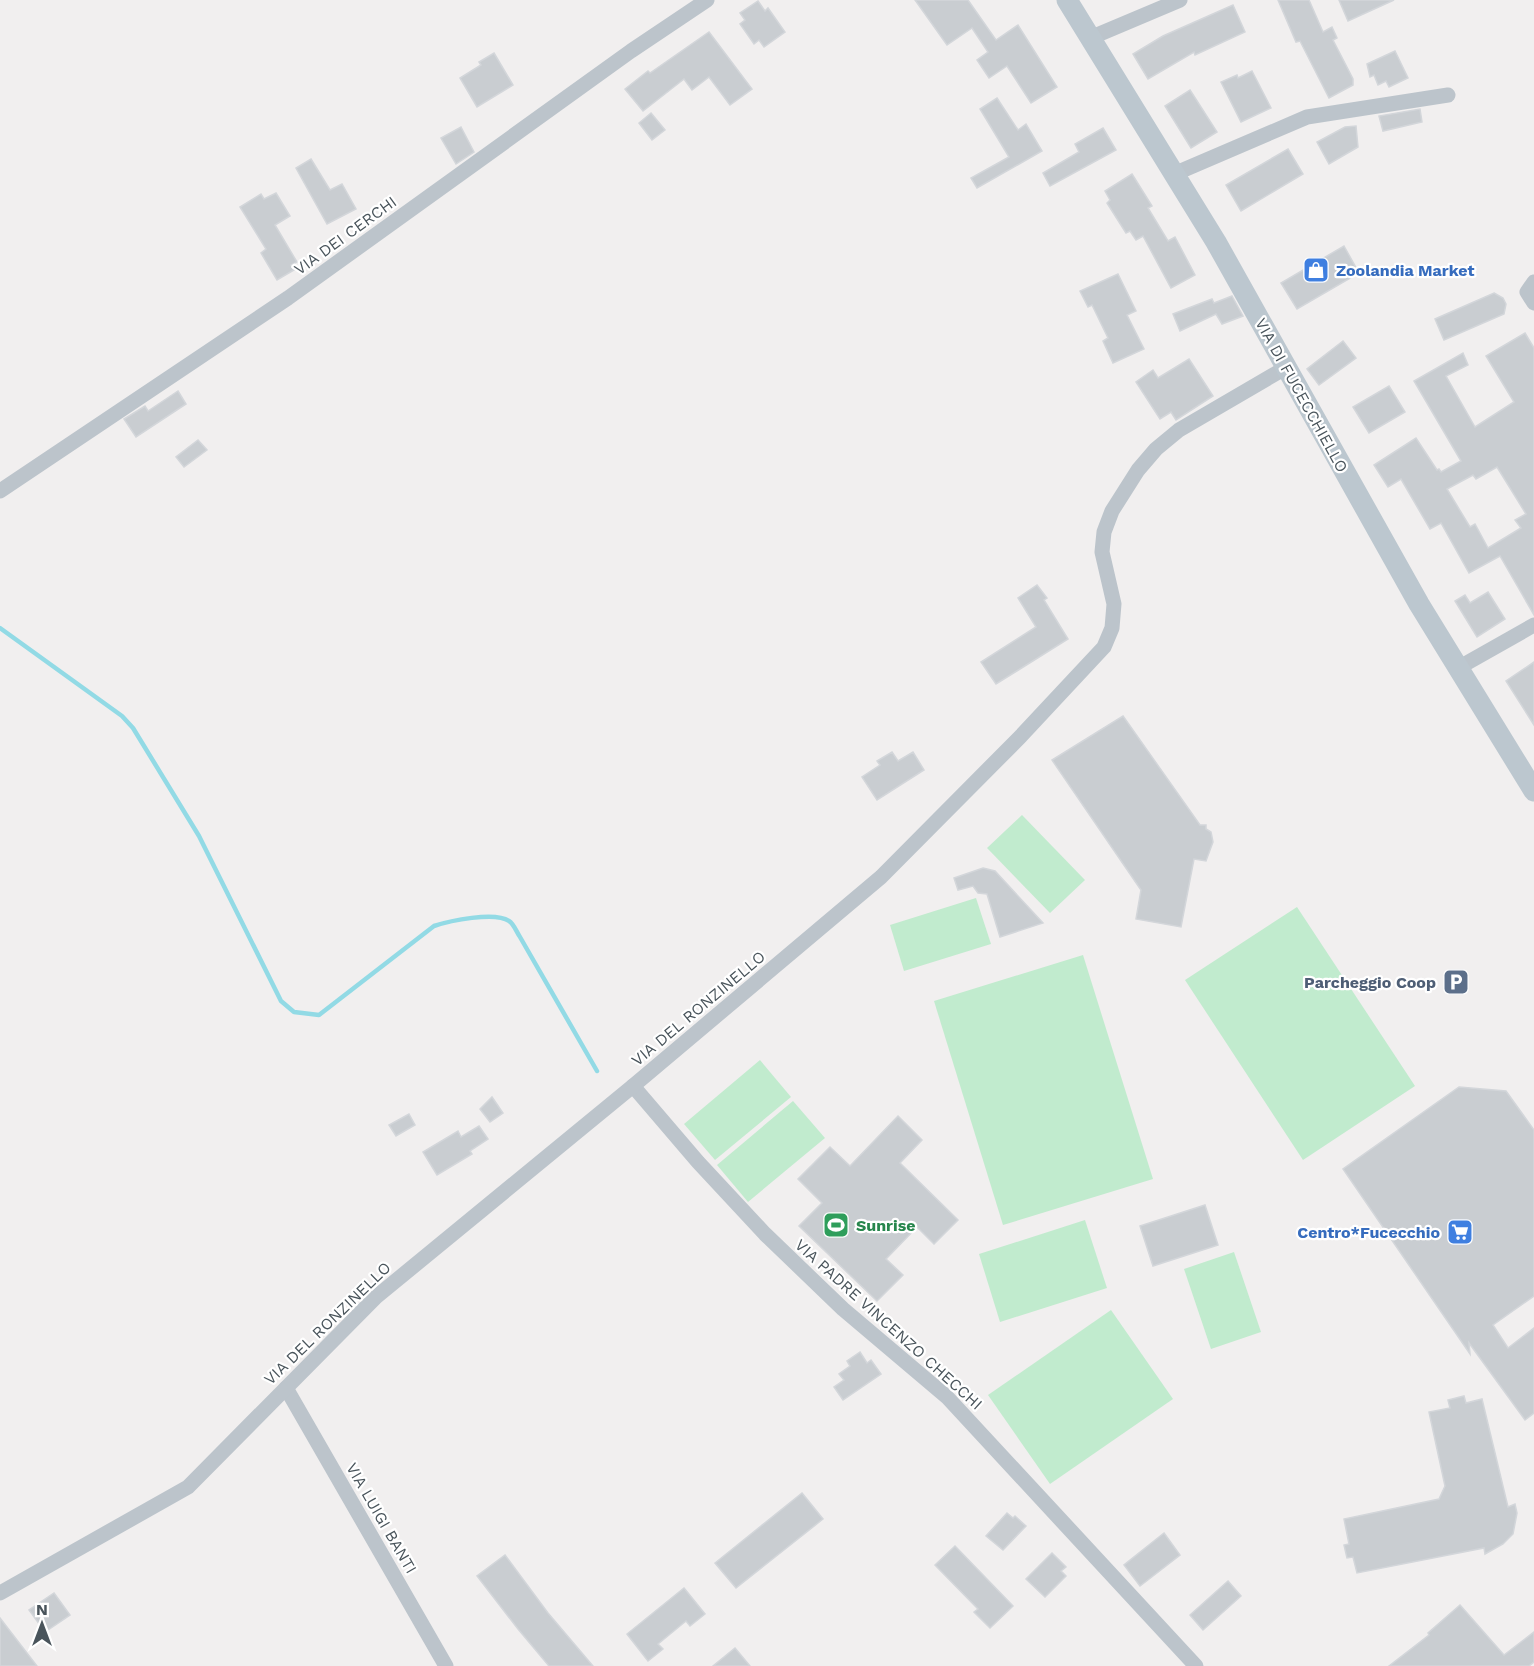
<svg xmlns="http://www.w3.org/2000/svg" width="1534" height="1666" font-family="'Work Sans',sans-serif">
  <rect width="100%" height="100%" fill="#f1efef"/>
  <g fill="#c1ebce">
    <path d="M1022,815L1085,880L1050,913L987,848Z"/>
    <path d="M976,898L991,944L904,971L890,925Z"/>
    <path d="M1297,907L1415,1086L1303,1160L1185,980Z"/>
    <path d="M1083,955L1153,1179L1003,1225L934,1001Z"/>
    <path d="M760,1060L791,1097L715,1160L684,1124Z"/>
    <path d="M793,1101L825,1138L748,1202L717,1165Z"/>
    <path d="M1085,1220L1107,1288L1000,1322L979,1254Z"/>
    <path d="M1234,1252L1261,1332L1211,1349L1184,1269Z"/>
    <path d="M1111,1310L1173,1399L1050,1484L988,1395Z"/>
  </g>
  <g fill="none" stroke-linecap="round" stroke-linejoin="round">
    <path stroke="#92dae5" stroke-width="4.5" d="M0,628L122,716L133,728L199,836L281,1001L294,1012L319,1015L434,926C449,921 495,911 509,921C514,924 517,933 520,937L597,1071"/>
  </g>
  <g fill="#c9cdd1" stroke="#d3d6da" stroke-width="1.5" fill-rule="evenodd">
    <path d="M915,0H968L996,40L1018,25L1057,87L1031,103L1007,66L989,78L977,60L988,52L972,28L947,45Z"/>
    <path d="M1278,0H1309L1323,32L1332,27L1337,38L1333,40L1353,79V85L1329,98L1300,41L1296,42Z"/>
    <path d="M1339,0H1394L1348,21Z"/>
    <path d="M758,1L765,11L768,8L785,32L764,47L759,40L754,44L740,24L745,20L740,13Z"/>
    <path d="M1233,5L1245,32L1195,55L1194,52L1148,79L1133,54L1163,36Z"/>
    <path d="M709,32L752,89L730,105L709,77L692,90L684,79L643,111L625,89L648,71L650,73Z"/>
    <path d="M1395,51L1408,78L1389,87L1386,81L1378,85L1374,75L1370,77L1367,64Z"/>
    <path d="M494,53L513,85L477,107L460,78L481,65L479,62Z"/>
    <path d="M1252,71L1271,108L1241,122L1221,82L1237,75L1238,78Z"/>
    <path d="M1190,90L1217,132L1191,148L1165,106Z"/>
    <path d="M997,98L1018,130L1026,124L1042,151L977,188L971,178L1009,157L980,109Z"/>
    <path d="M1420,109L1422,122L1383,131L1379,116Z"/>
    <path d="M651,113L665,130L652,140L639,123Z"/>
    <path d="M1356,126L1358,147L1329,164L1317,142L1345,127Z"/>
    <path d="M461,127L474,152L456,164L441,138Z"/>
    <path d="M1103,128L1116,150L1050,186L1043,173L1079,152L1075,144Z"/>
    <path d="M1288,149L1303,174L1241,211L1226,185Z"/>
    <path d="M311,159L330,190L342,184L356,209L327,224L296,168Z"/>
    <path d="M1132,174L1152,206L1148,208L1168,241L1175,237L1195,275L1171,288L1143,236L1136,240L1130,231L1126,233L1107,203L1110,200L1105,191Z"/>
    <path d="M276,193L290,216L275,225L297,262L291,265L294,270L277,280L261,253L266,249L240,207L261,194L264,199Z"/>
    <path d="M1344,246L1359,273L1297,309L1281,283Z"/>
    <path d="M1118,274L1136,311L1127,315L1144,349L1113,363L1103,341L1108,338L1092,305L1088,307L1080,291Z"/>
    <path d="M1494,293L1503,298L1506,304L1504,314L1444,340L1435,319Z"/>
    <path d="M1232,296L1243,316L1222,324L1216,314L1180,331L1173,314L1212,299L1214,303Z"/>
    <path d="M1525,333L1534,348V615L1500,556L1469,573L1441,523L1430,529L1401,479L1388,487L1374,465L1416,438L1437,470L1439,469L1441,472L1461,461L1414,381L1463,353L1468,365L1446,376L1475,427L1514,402L1486,356ZM1497,467L1526,514L1515,520L1521,528L1488,548L1475,524L1470,527L1447,489L1473,475L1476,479Z"/>
    <path d="M1343,341L1356,358L1319,385L1307,369Z"/>
    <path d="M1189,359L1213,396L1176,420L1171,412L1160,419L1136,382L1153,370L1158,378Z"/>
    <path d="M1389,386L1405,412L1369,433L1353,407Z"/>
    <path d="M178,391L186,404L136,437L124,419L145,406L148,411Z"/>
    <path d="M198,440L207,450L184,467L176,457Z"/>
    <path d="M1037,585L1047,598L1044,600L1068,639L996,684L981,662L1036,627L1018,598Z"/>
    <path d="M1488,592L1505,619L1477,637L1455,601L1465,595L1470,603Z"/>
    <path d="M1534,662V725L1506,681Z"/>
    <path d="M1123,716L1200,825H1206V829L1211,832L1213,842L1206,861L1194,859L1181,927L1136,919L1141,890L1052,760Z"/>
    <path d="M892,752L898,761L913,752L924,770L877,800L862,777L880,765L877,761Z"/>
    <path d="M983,868L995,871L1043,923L1000,937L987,894L978,893L973,886L958,890L954,878Z"/>
    <path d="M1459,1087L1506,1091L1534,1130V1296L1493,1325L1508,1348L1534,1328V1413L1525,1420L1469,1343L1470,1354L1343,1169Z"/>
    <path d="M492,1097L503,1113L490,1122L480,1109Z"/>
    <path d="M409,1114L415,1125L396,1136L389,1125Z"/>
    <path d="M898,1116L922,1140L900,1163L958,1220L934,1244L917,1227L886,1259L903,1275L877,1301L799,1226L822,1203L798,1179L830,1147L850,1166Z"/>
    <path d="M479,1126L488,1139L470,1151L472,1154L437,1175L423,1152L458,1131L461,1137Z"/>
    <path d="M1205,1205L1218,1245L1153,1266L1140,1226Z"/>
    <path d="M860,1352L867,1363L871,1360L881,1374L843,1400L834,1387L844,1380L839,1374L850,1366L847,1361Z"/>
    <path d="M1464,1396L1466,1403L1482,1399L1508,1507L1515,1504L1517,1513L1513,1534L1503,1544L1485,1554L1484,1548L1357,1573L1353,1557L1347,1558L1344,1545L1349,1544L1344,1519L1439,1499L1445,1486L1429,1412L1450,1408L1448,1400Z"/>
    <path d="M802,1493L823,1519L736,1588L715,1563Z"/>
    <path d="M1007,1513L1013,1518L1015,1516L1026,1526L1003,1550L986,1536Z"/>
    <path d="M1164,1533L1180,1555L1140,1586L1124,1565Z"/>
    <path d="M955,1546L1013,1606L990,1628L974,1612L978,1609L935,1565Z"/>
    <path d="M1052,1553L1066,1567L1061,1571L1066,1576L1045,1597L1026,1579Z"/>
    <path d="M505,1555L548,1613L593,1666H549L518,1629L477,1576Z"/>
    <path d="M1228,1581L1241,1596L1203,1630L1190,1615Z"/>
    <path d="M684,1588L705,1614L690,1626L686,1621L658,1644L663,1649L648,1661L627,1634Z"/>
    <path d="M54,1593L70,1615L45,1632L29,1610Z"/>
    <path d="M1460,1605L1504,1655L1534,1632V1662L1529,1666H1389L1429,1635L1428,1633Z"/>
    <path d="M0,1618L37,1666H0Z"/>
    <path d="M735,1648L750,1666H713Z"/>
  </g>
  <g fill="none" stroke-linecap="round" stroke-linejoin="round">
    <g stroke="#bcc4cb" stroke-width="15">
      <path d="M1090,38L1180,0"/>
      <path d="M1174,174L1307,117L1448,95"/>
      <path d="M1534,282L1527,292L1534,303"/>
      <path d="M0,491L288,298L631,51L707,0"/>
      <path d="M1458,668L1534,625"/>
      <path d="M633,1086L698,1162L765,1234L843,1309L947,1397L1196,1666"/>
      <path d="M286,1388L446,1666"/>
      <path d="M0,1593L188,1487L376,1297L633,1086L881,877L1021,736L1104,647L1112,628L1114,604L1102,552L1104,532L1112,511L1138,470L1156,449L1179,430L1287,367"/>
    </g>
    <path stroke="#bcc7cf" stroke-width="21" d="M1067,0L1216,242L1419,604L1534,791"/>
  </g>
  <defs>
    <g id="shop-square" transform="scale(1.35)"><rect x="-9" y="-9" width="18" height="18" rx="4" fill="#3f7fe0" stroke="#fff"/><path d="M-5-2.5h2.3a2.7 3.5 0 0 1 5.4 0H5L5.5 6h-11ZM-1.5-2.5h3a1.5 2.3 0 0 0-3 0Z" fill="#fff"/></g>
    <g id="parking-square" transform="scale(1.35)"><rect x="-9" y="-9" width="18" height="18" rx="4" fill="#5c6f8a" stroke="#fff"/><path d="M-3.5-5.5H1a3.5 3.5 0 0 1 0 7H-1V5.5H-3.5ZM-1-3.4V-.6H.8a1.4 1.4 0 0 0 0-2.8Z" fill="#fff"/></g>
    <g id="stadium-square" transform="scale(1.35)"><rect x="-9" y="-9" width="18" height="18" rx="4" fill="#2e9e5b" stroke="#fff"/><path d="M0-5a6.5 5 0 1 0 0 10a6.5 5 0 1 0 0-10ZM-3.5-1.8h7v3.6h-7Z" fill="#fff"/></g>
    <g id="supermarket-square" transform="scale(1.35)"><rect x="-9" y="-9" width="18" height="18" rx="4" fill="#3f7fe0" stroke="#fff"/><path d="M-6-5.5h2.5l.6 2H6L4.5 2H-2.5L-4.4-4H-6ZM-1.5 3.2a1.3 1.3 0 1 0 .1 0ZM3 3.2a1.3 1.3 0 1 0 .1 0Z" fill="#fff"/></g>
  </defs>
  <g fill-rule="evenodd">
    <use href="#shop-square" x="1316" y="270"/>
    <use href="#parking-square" x="1456" y="982"/>
    <use href="#stadium-square" x="836" y="1225"/>
    <use href="#supermarket-square" x="1460" y="1232"/>
  </g>
  <g text-anchor="middle" stroke-width="4.5" stroke-linejoin="round" paint-order="stroke">
    <g font-size="16" fill="#49545b" stroke="#fff">
      <text transform="translate(345 235) rotate(-36)" y="6">VIA DEI CERCHI</text>
      <text transform="translate(1302 395) rotate(61)" y="6">VIA DI FUCECCHIELLO</text>
      <text transform="translate(698 1008) rotate(-40)" y="6">VIA DEL RONZINELLO</text>
      <text transform="translate(327 1323) rotate(-44)" y="6">VIA DEL RONZINELLO</text>
      <text transform="translate(889 1324) rotate(42)" y="6">VIA PADRE VINCENZO CHECCHI</text>
      <text transform="translate(382 1518) rotate(60)" y="6">VIA LUIGI BANTI</text>
    </g>
    <g font-size="16" font-weight="bold" fill="#366cbe" stroke="#fff" text-anchor="start">
      <text x="1336" y="276">Zoolandia Market</text>
      <text x="1440" y="1238" text-anchor="end">Centro*Fucecchio</text>
    </g>
    <g font-size="16" font-weight="bold" fill="#4e5e75" stroke="#fff" text-anchor="end">
      <text x="1436" y="988">Parcheggio Coop</text>
    </g>
    <g font-size="16" font-weight="bold" fill="#27864d" stroke="#fff" text-anchor="start">
      <text x="856" y="1231">Sunrise</text>
    </g>
  </g>
  <g transform="translate(42 1624)" stroke="#ffffff" stroke-width="4.5" paint-order="stroke">
  <path d="M0-4.5L10 22L0 15L-10 22Z" fill="#49545b"/>
  <text y="-9" font-size="16" font-weight="bold" text-anchor="middle" fill="#49545b">N</text>
  </g>
</svg>
